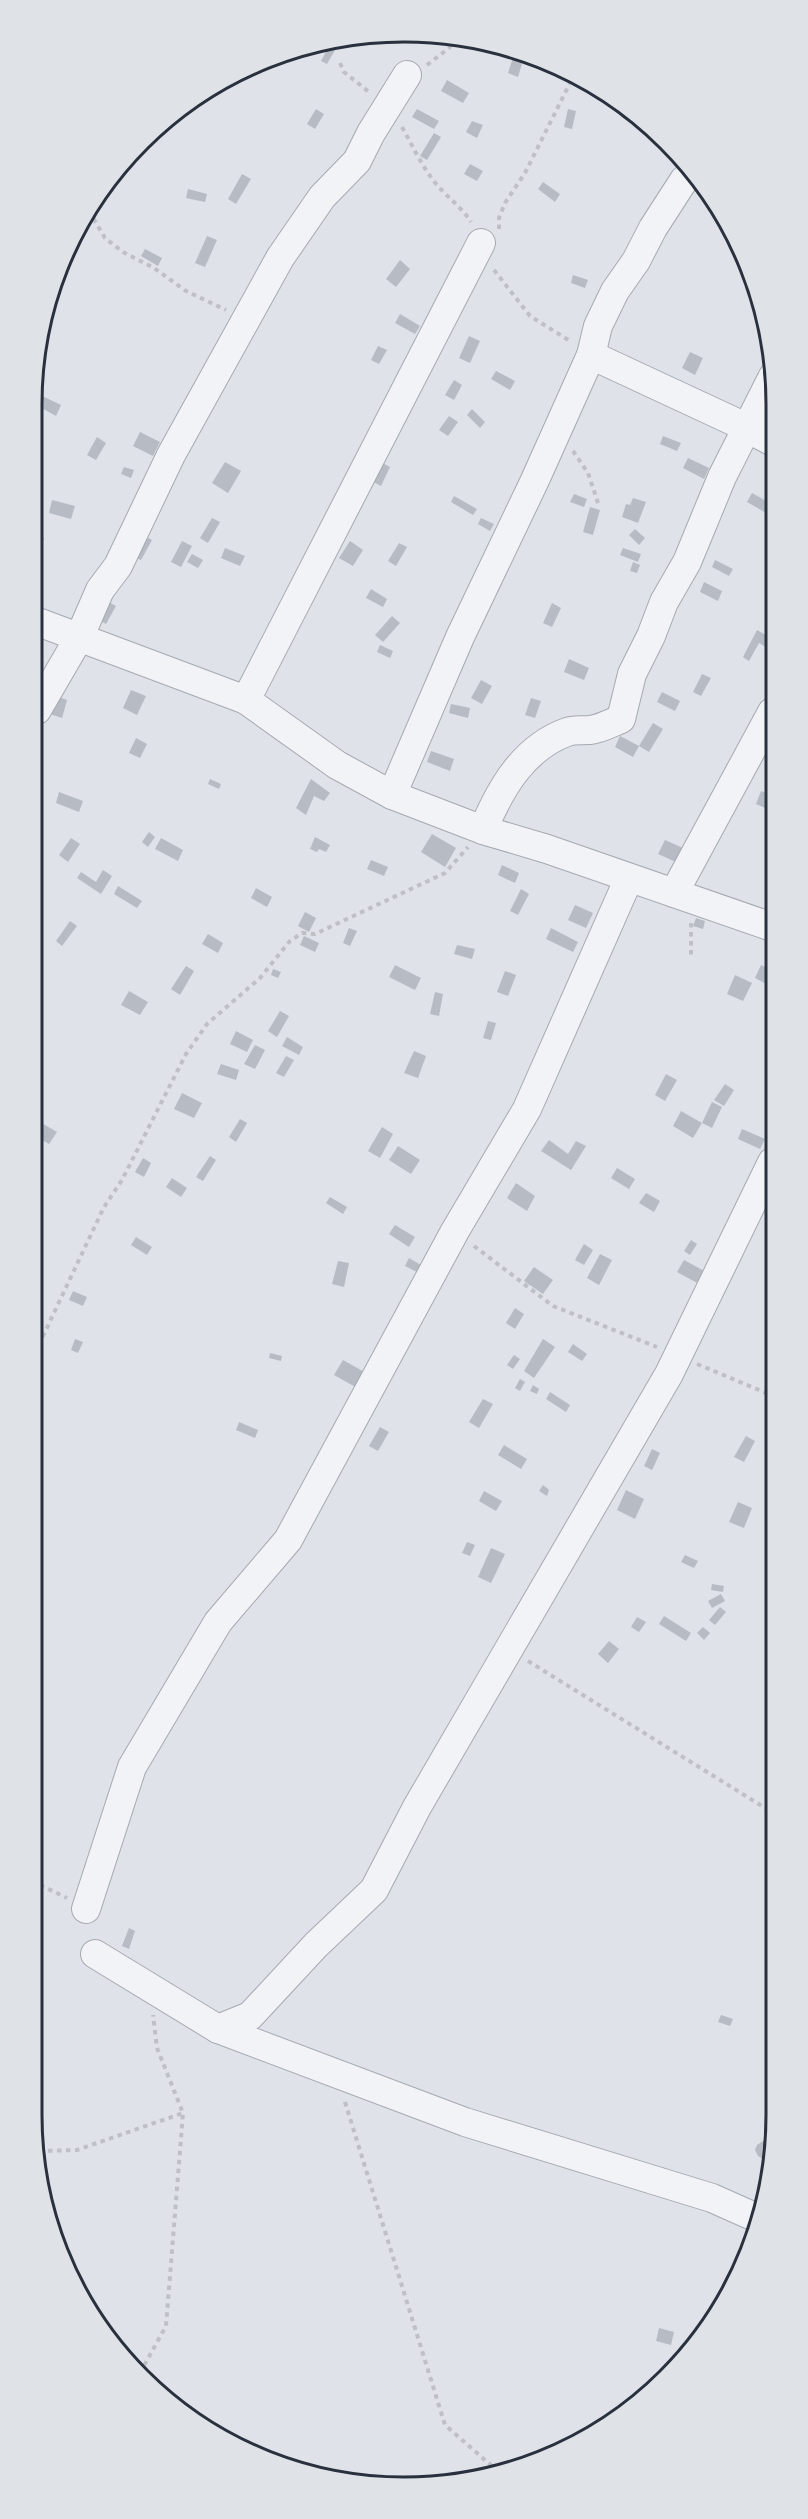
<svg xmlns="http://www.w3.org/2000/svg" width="808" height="2519" font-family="'Work Sans',sans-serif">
  <rect width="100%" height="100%" fill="#dfe2e8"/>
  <g fill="#b7bbc4">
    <path d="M339,39H361L358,46Z"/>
    <path d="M428,39H441L438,44Z"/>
    <path d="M329,46L335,50L327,64L321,61Z"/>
    <path d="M514,54L524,57L518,77L508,73Z"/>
    <path d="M447,80L469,93L463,103L441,91Z"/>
    <path d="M601,91L608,96L606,100L598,95Z"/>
    <path d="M316,109L324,114L315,129L307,124Z"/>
    <path d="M417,109L439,121L434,129L412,117Z"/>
    <path d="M568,109L576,111L572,129L564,127Z"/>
    <path d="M625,110L633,117L630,122L621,117Z"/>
    <path d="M472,121L483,125L477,138L466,132Z"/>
    <path d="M434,133L441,137L427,160L420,156Z"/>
    <path d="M470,164L483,171L477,181L464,174Z"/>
    <path d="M242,174L251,179L236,204L228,199Z"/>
    <path d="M543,182L560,194L555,202L538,189Z"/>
    <path d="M188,189L207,194L205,202L186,198Z"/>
    <path d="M207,236L217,240L205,267L195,263Z"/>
    <path d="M145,249L162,258L158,266L141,256Z"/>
    <path d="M400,260L410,269L396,287L386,279Z"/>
    <path d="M573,275L588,280L585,288L571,283Z"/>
    <path d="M400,314L420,326L415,334L395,323Z"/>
    <path d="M469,336L480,341L470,363L459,358Z"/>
    <path d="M378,346L387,350L379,364L371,360Z"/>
    <path d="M690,352L703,358L695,375L682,368Z"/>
    <path d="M496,371L515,381L510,390L491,379Z"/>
    <path d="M454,380L462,385L454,400L445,395Z"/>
    <path d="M38,394L61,405L56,416L38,406Z"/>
    <path d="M472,409L485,422L480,428L467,415Z"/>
    <path d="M449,416L458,422L448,436L439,430Z"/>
    <path d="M140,432L160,442L153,456L133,446Z"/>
    <path d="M663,436L681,443L677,451L660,444Z"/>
    <path d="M97,437L106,443L96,460L87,455Z"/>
    <path d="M688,458L709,468L704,479L683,468Z"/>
    <path d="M375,459L390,467L381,486L366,478Z"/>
    <path d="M225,462L241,471L228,493L212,483Z"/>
    <path d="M124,467L134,470L131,478L121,474Z"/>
    <path d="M752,493L773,505L768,514L747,502Z"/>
    <path d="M574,494L587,499L584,507L570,502Z"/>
    <path d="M454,496L477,509L473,515L451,502Z"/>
    <path d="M633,498L646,502L638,523L622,517L626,504L630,505Z"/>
    <path d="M52,500L75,506L71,519L49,513Z"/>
    <path d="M590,507L600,510L593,535L583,532Z"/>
    <path d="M212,518L220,522L208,543L200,538Z"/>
    <path d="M481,518L494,524L490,531L478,524Z"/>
    <path d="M635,529L645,538L639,545L629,535Z"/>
    <path d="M38,535L44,538L41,546L38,544Z"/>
    <path d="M143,535L152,540L141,560L132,556Z"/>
    <path d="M182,541L192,546L181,567L171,562Z"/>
    <path d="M350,541L363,550L353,566L339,558Z"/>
    <path d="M399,543L407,547L396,566L388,561Z"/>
    <path d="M225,548L245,556L240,566L221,558Z"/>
    <path d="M623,548L641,554L638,562L620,555Z"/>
    <path d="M192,554L203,560L198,568L187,562Z"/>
    <path d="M715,560L733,569L729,576L712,567Z"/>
    <path d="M633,562L640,565L637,573L630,571Z"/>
    <path d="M704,582L722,591L718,601L700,592Z"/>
    <path d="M773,587V602L765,597Z"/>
    <path d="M371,589L387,599L383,607L366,598Z"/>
    <path d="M107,601L116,606L106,624L97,619Z"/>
    <path d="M552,603L561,608L552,627L543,623Z"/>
    <path d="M392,616L400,623L383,642L375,635Z"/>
    <path d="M757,630L773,639V647L771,650L759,643L749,661L743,657Z"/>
    <path d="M380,645L393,651L390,658L377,652Z"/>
    <path d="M569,659L589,668L584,680L564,672Z"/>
    <path d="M702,674L711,678L701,696L693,692Z"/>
    <path d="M481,680L492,686L482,704L471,698Z"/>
    <path d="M131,690L146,696L137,715L123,708Z"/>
    <path d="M662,692L680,701L675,711L657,702Z"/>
    <path d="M56,696L67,700L62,718L50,714Z"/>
    <path d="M531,698L541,701L535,718L525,715Z"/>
    <path d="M451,704L470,708L468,718L449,713Z"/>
    <path d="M653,723L663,729L649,752L639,746Z"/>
    <path d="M620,736L639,746L633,757L615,747Z"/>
    <path d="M136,738L147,744L140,758L129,753Z"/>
    <path d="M431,751L454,759L450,771L427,762Z"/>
    <path d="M210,779L221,784L219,789L208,784Z"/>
    <path d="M311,779L330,793L324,801L314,796L306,815L296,808Z"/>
    <path d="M761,791L772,795V818L768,816L770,810L756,804Z"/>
    <path d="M59,792L83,801L79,812L56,803Z"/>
    <path d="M149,832L155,837L148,847L142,842Z"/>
    <path d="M432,834L456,848L445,867L421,852Z"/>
    <path d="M315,837L330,845L326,852L319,849L317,852L310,849Z"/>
    <path d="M71,838L80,844L68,862L59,855Z"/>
    <path d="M161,838L183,850L178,861L155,849Z"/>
    <path d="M665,840L685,849L678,863L658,854Z"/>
    <path d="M371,860L388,867L384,876L367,869Z"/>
    <path d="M502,865L519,873L515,883L498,875Z"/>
    <path d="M103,870L112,876L101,894L77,878L81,872L96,882Z"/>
    <path d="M118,886L142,901L137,908L114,894Z"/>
    <path d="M256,888L272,897L267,907L251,898Z"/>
    <path d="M521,889L529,894L518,915L510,911Z"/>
    <path d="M575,905L593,913L586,928L568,920Z"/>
    <path d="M305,912L316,918L309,932L298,926Z"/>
    <path d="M696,918L705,921L703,929L693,926Z"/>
    <path d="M70,921L77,926L62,946L56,941Z"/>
    <path d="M349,928L357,931L350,946L343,943Z"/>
    <path d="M551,928L578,942L573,952L546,939Z"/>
    <path d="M208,934L223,943L218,953L202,944Z"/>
    <path d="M304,936L319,943L315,952L300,945Z"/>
    <path d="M457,945L475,949L472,959L454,954Z"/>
    <path d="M395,965L421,978L415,990L389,977Z"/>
    <path d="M761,965L772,970V987L755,978Z"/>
    <path d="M186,966L194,971L180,995L171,989Z"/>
    <path d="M273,969L281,972L278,978L271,975Z"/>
    <path d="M505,971L516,975L508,996L497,992Z"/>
    <path d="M735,975L752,983L743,1001L727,994Z"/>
    <path d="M129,991L148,1002L140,1015L121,1005Z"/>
    <path d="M435,992L443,994L439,1016L430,1014Z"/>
    <path d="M280,1011L289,1016L277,1037L268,1031Z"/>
    <path d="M488,1021L496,1023L491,1040L483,1038Z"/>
    <path d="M236,1031L253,1040L247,1052L230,1044Z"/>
    <path d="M287,1037L303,1047L299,1055L282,1046Z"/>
    <path d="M255,1045L265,1050L255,1069L244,1064Z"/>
    <path d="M414,1051L426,1056L418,1078L404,1073Z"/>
    <path d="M286,1056L294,1060L284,1077L276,1073Z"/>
    <path d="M221,1064L239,1070L236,1080L217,1074Z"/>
    <path d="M666,1074L677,1080L665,1101L655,1095Z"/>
    <path d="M725,1084L734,1090L724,1106L714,1100Z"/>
    <path d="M182,1093L202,1103L194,1118L174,1109Z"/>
    <path d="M712,1102L722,1107L712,1128L702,1123Z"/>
    <path d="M681,1111L702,1123L693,1138L673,1126Z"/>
    <path d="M240,1119L247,1123L236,1142L229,1137Z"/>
    <path d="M38,1121L57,1132L49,1144L35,1136Z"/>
    <path d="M382,1127L393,1134L380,1158L368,1151Z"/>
    <path d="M742,1129L765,1139L760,1149L738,1139Z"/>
    <path d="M549,1140L568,1154L576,1141L586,1146L571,1170L541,1151Z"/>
    <path d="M398,1146L420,1160L411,1174L389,1160Z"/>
    <path d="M210,1156L216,1160L203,1181L196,1177Z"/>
    <path d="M143,1158L151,1163L144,1177L135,1172Z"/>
    <path d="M617,1168L635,1179L629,1189L611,1178Z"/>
    <path d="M172,1178L187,1188L181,1197L166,1187Z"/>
    <path d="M516,1183L535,1196L527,1211L507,1198Z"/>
    <path d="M646,1193L660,1201L654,1212L639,1203Z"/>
    <path d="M330,1197L347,1207L343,1214L326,1203Z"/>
    <path d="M395,1225L415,1237L409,1247L389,1234Z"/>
    <path d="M136,1237L152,1247L147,1255L131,1245Z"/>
    <path d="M691,1240L697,1244L690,1255L684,1251Z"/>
    <path d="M584,1244L593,1250L584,1265L575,1260Z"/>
    <path d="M600,1254L612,1260L599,1285L587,1278Z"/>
    <path d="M409,1258L421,1265L417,1272L405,1266Z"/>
    <path d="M684,1260L708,1273L701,1285L677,1272Z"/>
    <path d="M338,1261L349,1263L344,1287L332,1284Z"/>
    <path d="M534,1267L553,1280L543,1294L524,1281Z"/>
    <path d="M73,1291L87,1297L83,1306L69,1300Z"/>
    <path d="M515,1308L524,1314L515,1329L506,1323Z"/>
    <path d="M75,1339L83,1342L78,1353L71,1350Z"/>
    <path d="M543,1339L555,1347L534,1378L524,1371Z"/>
    <path d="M573,1344L587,1354L582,1361L568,1352Z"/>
    <path d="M270,1353L282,1356L281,1361L269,1358Z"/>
    <path d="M514,1355L520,1359L513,1369L507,1365Z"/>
    <path d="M343,1360L368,1374L359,1389L334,1375Z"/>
    <path d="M520,1379L525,1382L520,1391L515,1388Z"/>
    <path d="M533,1385L539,1389L537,1394L530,1391Z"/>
    <path d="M550,1392L570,1405L566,1412L546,1399Z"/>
    <path d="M483,1399L493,1404L479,1428L469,1422Z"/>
    <path d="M239,1422L258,1430L255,1438L236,1430Z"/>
    <path d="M380,1427L389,1432L378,1451L369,1446Z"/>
    <path d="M746,1436L755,1441L744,1462L734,1457Z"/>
    <path d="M504,1445L527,1459L521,1469L498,1455Z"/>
    <path d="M652,1449L660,1453L652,1470L644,1466Z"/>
    <path d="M543,1485L549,1490L547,1496L539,1491Z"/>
    <path d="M626,1490L644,1499L635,1519L617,1510Z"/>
    <path d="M484,1491L502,1501L496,1511L479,1501Z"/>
    <path d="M738,1502L752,1508L744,1528L729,1522Z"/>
    <path d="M467,1542L475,1545L470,1556L462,1553Z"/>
    <path d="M491,1548L505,1554L491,1583L478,1577Z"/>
    <path d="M685,1555L698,1561L694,1568L681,1562Z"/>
    <path d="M712,1584L724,1586L723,1592L711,1590Z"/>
    <path d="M721,1594L725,1601L712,1608L708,1601Z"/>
    <path d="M720,1607L726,1612L715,1625L709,1620Z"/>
    <path d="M664,1616L691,1633L686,1641L659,1624Z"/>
    <path d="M637,1617L646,1622L639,1632L631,1627Z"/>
    <path d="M703,1627L710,1633L704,1640L697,1633Z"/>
    <path d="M609,1641L619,1649L608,1663L598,1654Z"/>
    <path d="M129,1928L135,1931L129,1949L122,1946Z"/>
    <path d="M38,1958L42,1960L39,1968L35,1967Z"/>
    <path d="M721,2015L733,2019L730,2026L718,2022Z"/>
    <path d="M763,2141L769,2143V2158L763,2159L758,2156L755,2150L757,2145Z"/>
    <path d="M659,2328L674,2332L671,2345L656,2341Z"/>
  </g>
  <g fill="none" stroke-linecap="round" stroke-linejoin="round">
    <g stroke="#a5a9b2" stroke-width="30">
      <g id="minor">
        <path d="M591,355L735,422L773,442"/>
        <path d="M38,622L246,700L337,765L392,795L483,830L547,849L772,927"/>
        <path d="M246,700L481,243"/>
        <path d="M37,710L80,636L100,590L118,566L171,455L280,258L322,197L357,161L371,133L407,75"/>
        <path d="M392,795L460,637L535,480L591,355L598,326L615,291L636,261L653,228L684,180L694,173"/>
        <path d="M483,830C500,789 523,748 567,732C575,729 583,731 590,730C600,729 611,723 621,719L632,674L651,636L664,602L687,562L722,477L773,376"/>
        <path d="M674,893L772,712"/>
        <path d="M86,1909L132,1767L218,1622L288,1540L455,1231L527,1109L629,878"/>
        <path d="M95,1954L218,2029L465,2122L712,2198L757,2218"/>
        <path d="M218,2029L250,2016L316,1945L374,1890L417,1807L669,1374L772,1162"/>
      </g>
    </g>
    <g stroke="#bec0c6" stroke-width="4" stroke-dasharray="4.5 4.5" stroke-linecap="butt">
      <path d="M340,63L344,72L369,92"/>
      <path d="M427,65L449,48L454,39"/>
      <path d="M402,127C412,145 421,164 433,180C445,196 461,206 471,222"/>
      <path d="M89,211L105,238L123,252L154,268L186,291L226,310"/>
      <path d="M499,229V218L505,203L525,173L574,75"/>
      <path d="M494,270L530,316L570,341"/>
      <path d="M573,451L588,473L598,503"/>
      <path d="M691,923V955"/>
      <path d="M474,1246L553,1306L657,1347"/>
      <path d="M35,1353L104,1207L122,1180L186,1054L207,1024L260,978L290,941L302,933L315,934L445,873L468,847"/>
      <path d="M697,1364L771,1395"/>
      <path d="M528,1661L770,1811"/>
      <path d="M32,1881L67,1898"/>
      <path d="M345,2102L445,2425L501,2474"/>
      <path d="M39,2151L77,2150L183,2113"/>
      <path d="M765,2196L769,2182"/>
      <path d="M140,2373L166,2326L183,2113L157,2048L153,2015"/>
    </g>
    <use href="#minor" stroke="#f2f3f6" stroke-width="28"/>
  </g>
  <path d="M0 0H808V2519H0ZM404 42H404A362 362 0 0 1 766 404V2115A362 362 0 0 1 404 2477H404A362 362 0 0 1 42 2115V404A362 362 0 0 1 404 42Z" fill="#dfe2e6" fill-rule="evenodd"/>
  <path fill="none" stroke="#29303e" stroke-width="3" d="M404 42H404A362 362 0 0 1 766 404V2115A362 362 0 0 1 404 2477H404A362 362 0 0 1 42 2115V404A362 362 0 0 1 404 42Z"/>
</svg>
